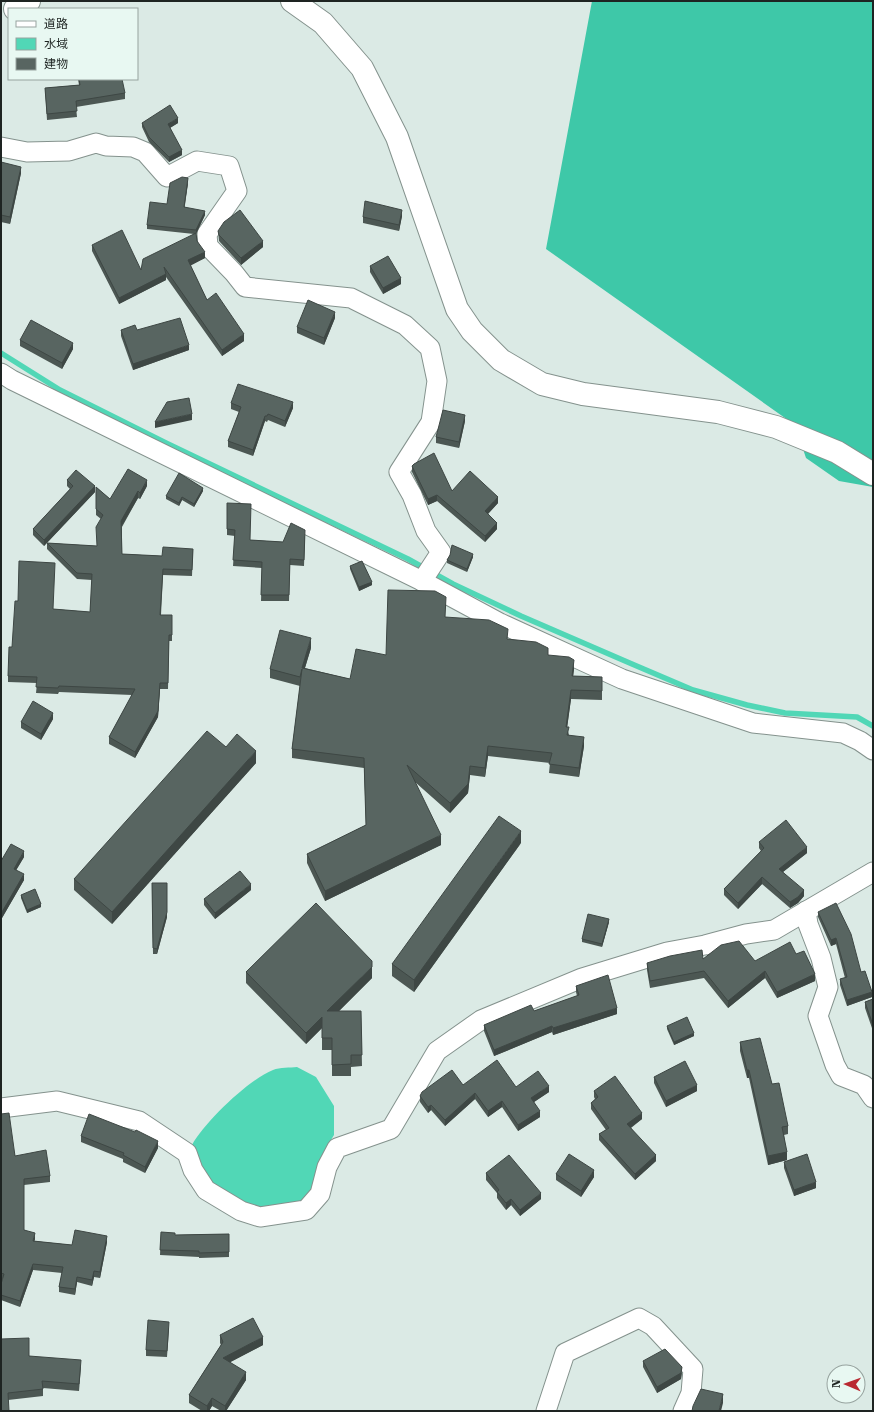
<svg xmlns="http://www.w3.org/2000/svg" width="874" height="1412" font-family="'Roboto Serif','Noto Sans JP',serif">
  <rect width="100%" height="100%" fill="#dbeae5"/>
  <path fill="#3ec8a8" d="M592,1H873V487L839,481L806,458L795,425L546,249Z"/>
  <path fill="#51d7b6" d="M297,1067L316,1077L334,1106V1135L326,1148L323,1165L309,1199L299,1207L253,1209L219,1192L197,1164L192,1145C205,1122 248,1080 273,1070C280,1067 290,1068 297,1067Z"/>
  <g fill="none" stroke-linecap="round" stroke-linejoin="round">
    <path stroke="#51d7b6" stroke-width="5.5" d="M1,353L60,390L166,443L408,559L453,584L521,616L632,664L693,690L747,705L785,713L857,717L873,726"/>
    <g stroke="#84928d" stroke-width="21">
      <g id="street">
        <path d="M1,147L27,152L69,151L96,143L106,146L133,147L145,152L167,177L197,161L229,166L237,191L207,234L208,246L234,273L245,287L351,298L405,325L430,348L437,381L431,422L399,472L412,495L426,531L441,552L422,581"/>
        <path d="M1,373L12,380L422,581L500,623L622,679L753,723L843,733L860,741L873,750"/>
        <path d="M806,911L808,924L821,958L828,987L818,1016L835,1065L841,1076L864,1085L873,1098"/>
        <path d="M1,1108L57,1101L139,1121L187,1153L193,1170L206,1190L241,1211L260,1217L306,1210L320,1194L327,1167L337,1148L391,1129L437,1051L481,1020L582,978L667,952L705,945L746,934L774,930L873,872"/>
        <path d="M546,1411L565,1353L639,1318L653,1326L693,1369L691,1393L683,1411"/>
      </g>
    </g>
    <g stroke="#84928d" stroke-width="24">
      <g id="secondary">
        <path d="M292,1L323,23L362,68L397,137L457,309L472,331L501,360L542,384L583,394L718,412L776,427L837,452L873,474"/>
        <path d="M15,9L29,1"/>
      </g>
    </g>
    <use href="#street" stroke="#fff" stroke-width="19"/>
    <use href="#secondary" stroke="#fff" stroke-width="22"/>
  </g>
  <g fill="#4c5753">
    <path d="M78,79L125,93V99L76,107L77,117L47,120L45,88L79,85Z"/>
    <path d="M142,123H178L170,128L182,155L169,162L149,142L142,127Z"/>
    <path d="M1,162L21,173L10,224L1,222Z"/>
    <path d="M188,183L184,207L205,215L196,234L197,241L205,258L190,265L207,300L244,341L222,356L166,277V280L119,304L92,251V245L141,270L194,234L147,229V225Z"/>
    <path d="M402,216L399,231L363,223V217Z"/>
    <path d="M218,231L263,247L241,265L219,241Z"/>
    <path d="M370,266L401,284L383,294L370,272Z"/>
    <path d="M335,318L324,345L297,333V327Z"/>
    <path d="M121,330H137L189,350L133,370L121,336Z"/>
    <path d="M20,340L73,349L62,369L20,346Z"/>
    <path d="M231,403L293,408L285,427L268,420L267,422L265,421L253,456L228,447V441L239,412L231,409Z"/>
    <path d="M465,421L459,448L436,443V437Z"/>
    <path d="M412,466L452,491L498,503L488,514L497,529L485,542L437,501L428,505L412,472Z"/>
    <path d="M67,480L95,492L44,546L33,535V529L70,489L67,486Z"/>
    <path d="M147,486L140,499L138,498L122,527V554L162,556L193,549L192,576L163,575L161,615H172V641H169L168,689H160L158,717L135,758L109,744V737L132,695L59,692L58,694L36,693L37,683L8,682V676L12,647L53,609L90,612L92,580L77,579L47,549V543L97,546L101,519L96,515V487L110,499Z"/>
    <path d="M203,491L194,507L182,500L179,506L166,499V496Z"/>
    <path d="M227,503L250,540L283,542L305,536L304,566L290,565L289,601H261L262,568L233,566L235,536L227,535Z"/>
    <path d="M450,555L473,557L467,572L447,563V560Z"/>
    <path d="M350,566L372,585L359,591L350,569Z"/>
    <path d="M446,617L507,639L548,655L574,669L573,676L602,677V700L571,699L567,727L569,735L584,746L579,777L549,773L550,763L488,756L485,777L470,775L468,793L450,813L415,782L441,845L325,901L307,863V854L366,825L364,768L292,758V749L300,686L270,678V669L311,648L305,668L350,679Z"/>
    <path d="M53,719L41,740L21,728V722Z"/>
    <path d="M226,747L256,763L112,924L74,890V879Z"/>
    <path d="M759,842L807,853L783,872L804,896L798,903L790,908L762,884L738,909L724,895V889L761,851L759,848Z"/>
    <path d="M521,843L414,992L392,976V964Z"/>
    <path d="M24,857L16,870L24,880L2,918L1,917V861Z"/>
    <path d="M152,883L167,917L157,954H153Z"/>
    <path d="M251,890L215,919L204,905V899Z"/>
    <path d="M21,895L41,907L27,913L21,898Z"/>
    <path d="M818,912L861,972L872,997L847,1006L840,985V979L845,978L836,944L831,946L818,917Z"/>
    <path d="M609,922L602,947L582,942V939Z"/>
    <path d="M796,954L815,981L777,998L765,978L728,1008L704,978L650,988L647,970V963L703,959L755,961Z"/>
    <path d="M246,972L372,978L339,1011H361L362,1066L351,1067V1076H332V1050H322V1028L306,1044L246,983Z"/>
    <path d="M576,986L617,1014L553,1035L552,1032L494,1056L484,1031V1025L534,1011L577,996L576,992Z"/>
    <path d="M873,999V1031L865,1008V1002Z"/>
    <path d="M667,1026L694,1036L674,1045L667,1029Z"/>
    <path d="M740,1042L772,1084L788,1126V1134L784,1135L787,1160L768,1165L749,1078H747L740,1051Z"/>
    <path d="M654,1077L697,1091L666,1107L654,1083Z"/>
    <path d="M463,1085L516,1087L549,1092L534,1102L540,1117L518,1131L502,1107L488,1117L475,1099L445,1126L431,1110L428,1113L420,1102V1096Z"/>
    <path d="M594,1091L642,1119L631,1128L656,1161L635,1180L599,1140V1134L606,1130L591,1109V1103L595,1099L594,1097Z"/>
    <path d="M1,1114L15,1156L50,1176V1182L24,1185V1230L35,1239L34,1241L72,1245L107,1242L100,1278L94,1277L92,1286L77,1282L75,1295L59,1292V1287L62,1273L33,1270L20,1307L1,1300V1284L3,1279L1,1278Z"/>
    <path d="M81,1136L158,1148L145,1173L123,1162V1159L81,1142Z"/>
    <path d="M784,1162L816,1188L794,1196L784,1168Z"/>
    <path d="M486,1173L541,1199L520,1216L511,1205L506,1210L497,1198V1193L486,1180Z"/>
    <path d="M556,1174L594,1177L581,1197L556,1180Z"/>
    <path d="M161,1232L175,1235L229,1234V1257L199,1258V1257L160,1255Z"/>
    <path d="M169,1328L167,1357L146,1356V1350Z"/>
    <path d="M220,1335L263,1345L230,1362L246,1380L226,1411H221L212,1406L209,1411H202L189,1403V1395L221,1345L220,1343Z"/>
    <path d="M1,1339L29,1356L81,1367L79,1391L43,1388V1396L8,1400Z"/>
    <path d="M643,1361L682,1373L681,1379L657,1393L643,1367Z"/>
  </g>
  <g fill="#3e4744">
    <path d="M178,118V123L168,129V124Z"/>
    <path d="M182,150V155L169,162V157Z"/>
    <path d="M21,167V173L10,224V217Z"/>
    <path d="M188,178V183L184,212V207Z"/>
    <path d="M402,210V216L399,231V225Z"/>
    <path d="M205,211V215L196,234V230Z"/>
    <path d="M263,241V247L241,265V258Z"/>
    <path d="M205,252V258L188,267V260Z"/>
    <path d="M166,274V280L119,304V298Z"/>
    <path d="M401,278V284L383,294V288Z"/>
    <path d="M335,312V318L324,345V338Z"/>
    <path d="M244,334V341L222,356V350Z"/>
    <path d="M73,343V349L62,369V363Z"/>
    <path d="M189,345V350L133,370V364Z"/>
    <path d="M293,402V408L285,427V421Z"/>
    <path d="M192,414V420L155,428V422Z"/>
    <path d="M465,415V421L459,448V442Z"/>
    <path d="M265,416V421L253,456V450Z"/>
    <path d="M147,480V486L140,499V493Z"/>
    <path d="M95,486V492L44,546V540Z"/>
    <path d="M203,488V491L194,507V504Z"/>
    <path d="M138,491V498L121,527V521Z"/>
    <path d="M437,495V501L428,505V499Z"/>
    <path d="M182,497V500L179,506V503Z"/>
    <path d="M498,497V503L485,517V511Z"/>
    <path d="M497,523V529L485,542V536Z"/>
    <path d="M473,554V557L467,572V569Z"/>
    <path d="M372,582V585L359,591V587Z"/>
    <path d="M311,638V648L302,677V668Z"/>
    <path d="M574,660V669L572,686V676Z"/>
    <path d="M160,683L158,717L135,758V752Z"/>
    <path d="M571,690V699L566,736V727Z"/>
    <path d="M53,713V719L41,740V734Z"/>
    <path d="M584,737V746L579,777V768Z"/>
    <path d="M488,746V756L485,777V768Z"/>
    <path d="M256,751V763L112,924V912Z"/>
    <path d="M470,766V775L468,793L450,813V803Z"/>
    <path d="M521,831V843L414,992V980Z"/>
    <path d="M441,835V845L325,901V891Z"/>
    <path d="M807,847V853L779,875V869Z"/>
    <path d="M24,851V857L14,874V869Z"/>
    <path d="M24,874V880L2,918V912Z"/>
    <path d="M762,877V884L738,909V903Z"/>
    <path d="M251,884V890L215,919V913Z"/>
    <path d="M804,890V896L798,903L790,908V902Z"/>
    <path d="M41,904V907L27,913V910Z"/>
    <path d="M167,912V917L157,954V949Z"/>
    <path d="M609,919V922L602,947V944Z"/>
    <path d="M836,938V944L831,946V940Z"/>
    <path d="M372,967V978L327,1023V1011Z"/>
    <path d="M765,971V978L728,1008V1001Z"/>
    <path d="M815,974V981L777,998V992Z"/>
    <path d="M872,992V997L847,1006V1000Z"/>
    <path d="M617,1008V1014L553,1035V1028Z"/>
    <path d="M322,1017V1028L306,1044V1033Z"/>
    <path d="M552,1026V1032L494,1056V1050Z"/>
    <path d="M694,1033V1036L674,1045V1042Z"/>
    <rect x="747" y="1070" width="2" height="8"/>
    <path d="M697,1085V1091L666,1107V1101Z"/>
    <path d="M549,1086V1092L531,1104V1098Z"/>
    <path d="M475,1093V1099L445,1126V1120Z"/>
    <path d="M502,1101V1107L488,1117V1111Z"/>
    <path d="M431,1105V1110L428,1113V1107Z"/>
    <path d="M540,1111V1117L518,1131V1125Z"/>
    <path d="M642,1113V1119L627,1130V1124Z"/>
    <path d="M158,1141V1148L145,1173V1167Z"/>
    <path d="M787,1152V1160L768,1165V1156Z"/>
    <path d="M656,1155V1161L635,1180V1174Z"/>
    <path d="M594,1170V1177L581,1197V1191Z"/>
    <path d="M816,1182V1188L794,1196V1190Z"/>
    <path d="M541,1193V1199L520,1216V1210Z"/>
    <path d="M511,1199V1205L506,1210V1203Z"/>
    <path d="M35,1233V1239L33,1247V1241Z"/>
    <path d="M107,1236V1242L100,1278V1272Z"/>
    <path d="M33,1264V1270L20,1307V1301Z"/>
    <path d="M94,1271V1277L92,1286V1280Z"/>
    <path d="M77,1277V1282L75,1295V1289Z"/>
    <path d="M263,1337V1345L223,1366V1358Z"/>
    <path d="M682,1367L681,1379L657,1393V1387Z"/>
    <path d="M246,1372V1380L226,1411H225V1406Z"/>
    <path d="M723,1394V1403L721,1411H719Z"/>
    <path d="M212,1398V1406L209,1411H207V1406Z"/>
  </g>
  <g fill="#586561" stroke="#3e4744">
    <path d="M79,79H122L125,93L76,101L77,111L47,114L45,88L80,85Z"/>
    <path d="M170,105L178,118L168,124L182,150L169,157L149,137L142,123Z"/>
    <path d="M1,162L21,167L10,217L1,215Z"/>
    <path d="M182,177L188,178L184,207L205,211L196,230L147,225L150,202L167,204L170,183Z"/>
    <path d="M365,201L402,210L399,225L363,217Z"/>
    <path d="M240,210L263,241L241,258L219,235L218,231L224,222Z"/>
    <path d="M122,230L141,270L143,259L196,233L197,241L205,252L188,260L207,300L216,293L244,334L222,350L164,267L166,274L119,298L92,245Z"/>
    <path d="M388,256L401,278L383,288L370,266Z"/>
    <path d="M308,300L335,312L324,338L297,327Z"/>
    <path d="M180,318L189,345L133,364L121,330L135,325L137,330Z"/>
    <path d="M31,320L73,343L62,363L20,340Z"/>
    <path d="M238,384L293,402L285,421L268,414L267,416H265L253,450L228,441L241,407L231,403Z"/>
    <path d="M189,398L192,414L155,422L167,402Z"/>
    <path d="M443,410L465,415L459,442L436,437Z"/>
    <path d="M434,453L452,491L470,471L498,497L485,511L497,523L485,536L437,495L428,499L412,466L414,464Z"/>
    <path d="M128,469L147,480L140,493L138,491L121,521L122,554L162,556L163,547L193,549L192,570L163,569L160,615H172V635H169L168,683H160L158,711L135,752L109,737L135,689L59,686L58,688L36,687L37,677L8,676L9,647H12L15,601H18L19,561L55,563L53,609L90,612L92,574L77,573L47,543L97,546L96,527L103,515L96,509V487L110,499Z"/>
    <path d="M76,470L95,486L44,540L33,529L73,486L67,480Z"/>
    <path d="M179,473L203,488L194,504L182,497L179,503L166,496Z"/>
    <path d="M227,503L251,504L250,540L283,542L291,523L305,530L304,560L290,559L289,595H261L262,562L233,560L235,530L227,529Z"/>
    <path d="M452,545L473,554L467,569L447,560L450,555Z"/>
    <path d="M362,561L372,582L359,587L350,566Z"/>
    <path d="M388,590L435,591L446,597L445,617L489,620L508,629L507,639L536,642L548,648V655L569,657L574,660L572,676L602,677V691L571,690L566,727H569L567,735L584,737L579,768L549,764L552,753L488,746L485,768L470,766L468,784L450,803L407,765L441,835L325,891L307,854L366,825L364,758L292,749L302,669L300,677L270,669L280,630L311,638L302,668L350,679L356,649L386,655Z"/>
    <path d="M33,701L53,713L41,734L21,722Z"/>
    <path d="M207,731L226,747L237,734L256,751L112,912L74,879Z"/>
    <path d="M499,816L521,831L414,980L392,964Z"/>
    <path d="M786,820L807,847L779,869L804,890L798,897L790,902L762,877L738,903L724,889L764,848L759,842Z"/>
    <path d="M11,844L24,851L14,869L24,874L2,912H1V861Z"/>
    <path d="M240,871L251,884L215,913L204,899Z"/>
    <path d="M152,883H167V912L157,949L153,948Z"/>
    <path d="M35,889L41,904L27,910L21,895Z"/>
    <path d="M316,903L372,961V967L327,1011H361L362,1055H351V1064L332,1065V1038H322V1017L306,1033L246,972Z"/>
    <path d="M836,903L851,934L861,972L865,971L872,992L847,1000L840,979L847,977L836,938L831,940L818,912Z"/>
    <path d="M588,914L609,919L602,944L582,939Z"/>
    <path d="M739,941L755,961L790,942L796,954L804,951L815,974L777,992L765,971L728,1001L704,971L650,981L647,963L670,956L702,950L703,959L721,945Z"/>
    <path d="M608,975L617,1008L553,1028L552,1026L494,1050L484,1025L531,1005L534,1011L579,995L576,986Z"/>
    <path d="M873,999V1025L865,1002Z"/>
    <path d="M687,1017L694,1033L674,1042L667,1026Z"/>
    <path d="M760,1038L772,1084L779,1083L788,1126L782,1127L787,1152L768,1156L749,1070H747L740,1042Z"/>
    <path d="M497,1060L516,1087L538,1071L549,1086L531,1098L540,1111L518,1125L502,1101L488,1111L475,1093L445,1120L431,1105L428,1107L420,1096L422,1092L452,1070L463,1085Z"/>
    <path d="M685,1061L697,1085L666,1101L654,1077Z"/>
    <path d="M615,1076L642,1113L627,1124L656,1155L635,1174L599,1134L609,1128L591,1103L598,1097L594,1091Z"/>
    <path d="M9,1113L15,1156L46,1150L50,1176L24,1179V1230L35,1233L33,1241L72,1245L75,1230L107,1236L100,1272L94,1271L92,1280L77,1277L75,1289L59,1287L63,1267L33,1264L20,1301L1,1295V1284L4,1274L1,1273V1114Z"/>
    <path d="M89,1114L135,1132L136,1130L158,1141L145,1167L123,1155L124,1153L81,1136Z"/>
    <path d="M569,1154L594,1170L581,1191L556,1174Z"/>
    <path d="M807,1154L816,1182L794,1190L784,1162Z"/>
    <path d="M509,1155L541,1193L520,1210L511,1199L506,1203L497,1192L499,1190L486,1173Z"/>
    <path d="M161,1232L175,1233V1235L229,1234V1252L199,1253V1251L160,1250Z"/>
    <path d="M253,1318L263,1337L223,1358L246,1372L225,1406L212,1398L207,1406L189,1395L223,1342L220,1335Z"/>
    <path d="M148,1320L169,1322L167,1351L146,1350Z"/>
    <path d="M29,1338V1356L81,1360L79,1384L42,1381L43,1389L8,1393L9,1411H1V1339Z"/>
    <path d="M665,1349L682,1367L681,1373L657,1387L643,1361Z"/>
    <path d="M701,1389L723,1394L719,1411H692L693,1406Z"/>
  </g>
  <rect width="874" height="1412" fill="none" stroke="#1e2422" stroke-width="4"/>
  <rect x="8" y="8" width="130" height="72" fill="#e8f8f2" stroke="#97a39f"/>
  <rect x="16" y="21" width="20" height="6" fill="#ffffff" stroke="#97a39f"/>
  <text x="44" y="28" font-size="12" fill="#1e2422">道路</text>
  <rect x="16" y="38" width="20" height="12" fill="#51d7b6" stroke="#97a39f"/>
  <text x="44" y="48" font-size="12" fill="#1e2422">水域</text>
  <rect x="16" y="58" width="20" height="12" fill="#586561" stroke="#97a39f"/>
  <text x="44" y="68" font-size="12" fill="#1e2422">建物</text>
  <g transform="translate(846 1384) rotate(272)"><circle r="19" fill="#e8f8f2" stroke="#97a39f"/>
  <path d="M0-3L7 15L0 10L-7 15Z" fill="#b92931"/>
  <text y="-6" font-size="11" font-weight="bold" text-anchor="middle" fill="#1e2422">N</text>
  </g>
</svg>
